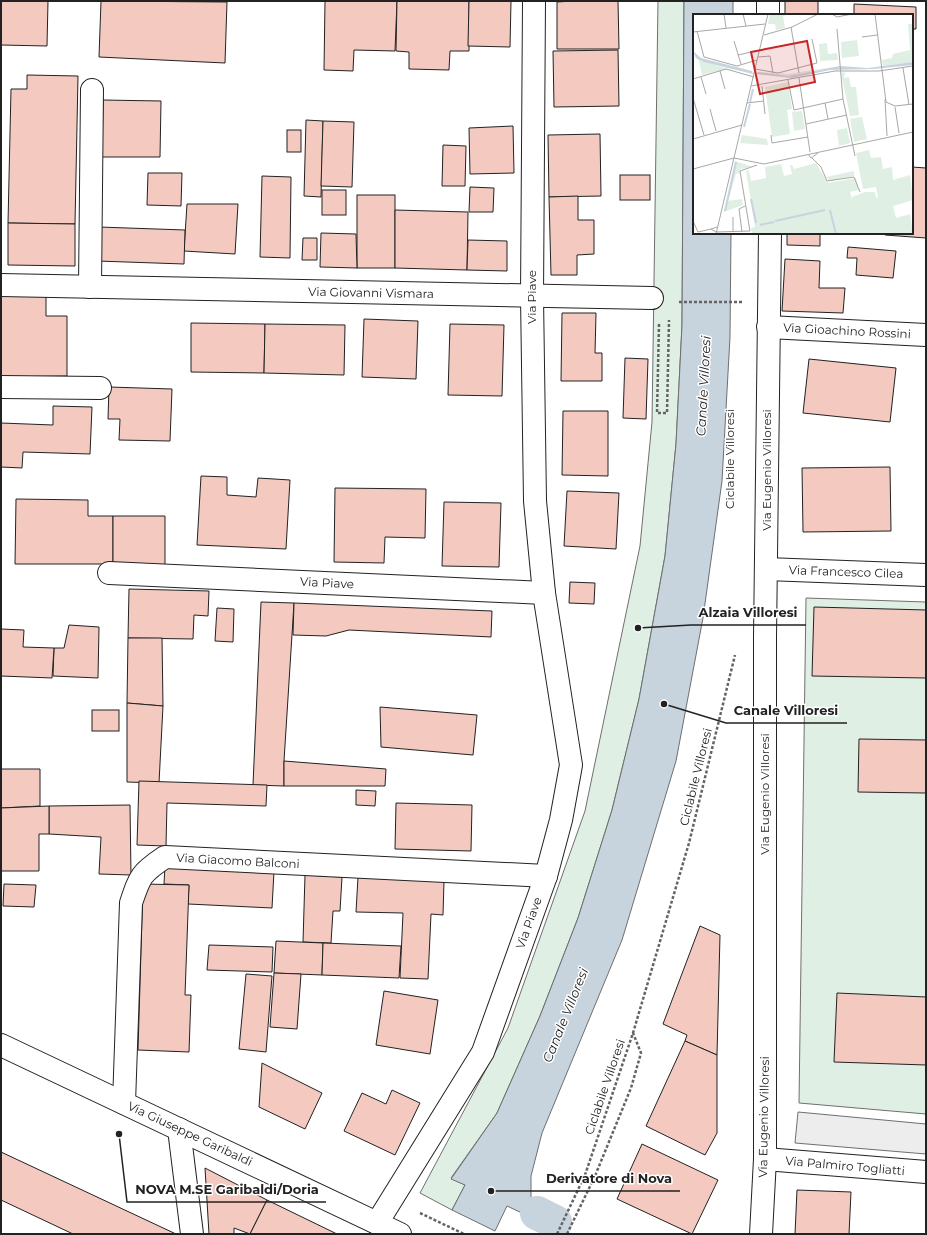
<svg xmlns="http://www.w3.org/2000/svg" width="927" height="1235" font-family="Montserrat,sans-serif">
  <rect width="100%" height="100%" fill="#fff"/>
  <g fill="#e0efe3" stroke="#6f6f6f">
    <path d="M658,1H684L682,325L676,444L665,556L639,699L612,810L578,918L540,1016L497,1113L451,1178L465,1185L452,1210L420,1193L508,1028L585,811L640,546L652,422Z"/>
    <path d="M806,598L926,602V1114L799,1103Z"/>
  </g>
  <path fill="#ededed" stroke="#6f6f6f" d="M798,1112L926,1124V1154L795,1143Z"/>
  <path fill="#c7d3dd" stroke="#6f6f6f" d="M684,1H733V15H694V233H731L730,337L722,481L703,618L676,761L622,940L542,1133L531,1176V1200L524,1214L507,1206L495,1231L452,1210L465,1185L451,1179L497,1113L540,1016L578,918L612,810L639,699L665,556L676,444L682,325Z"/>
  <g fill="none" stroke-linecap="round" stroke-linejoin="round">
    <path stroke="#c7d3dd" stroke-width="34" d="M537,1213L555,1222"/>
  </g>
  <g fill="#f3c9c0" stroke="#222">
    <path d="M1,1H48L47,46L1,45Z"/>
    <path d="M101,1L227,2L225,63L99,57Z"/>
    <path d="M325,1H397L395,51L354,50L353,71L324,70Z"/>
    <path d="M397,1H469V51H450L449,70L409,69V52L396,51Z"/>
    <path d="M469,1H511L510,47L468,46Z"/>
    <path d="M573,1H618L619,49H557V2Z"/>
    <rect x="785" y="1" width="33" height="14"/>
    <path d="M854,4L916,7V29H912V15H854Z"/>
    <path d="M618,50L619,106L554,107L553,51Z"/>
    <path d="M27,75L78,76L75,224L8,223L11,89H27Z"/>
    <path d="M103,100L161,101L160,157H102Z"/>
    <path d="M306,120L323,121L321,197L304,196Z"/>
    <path d="M323,121L354,122L352,187L321,186Z"/>
    <path d="M513,126L514,173L470,174L469,128Z"/>
    <rect x="287" y="130" width="14" height="22"/>
    <path d="M600,134L601,196L549,197L548,135Z"/>
    <path d="M443,145L466,146L465,186H442Z"/>
    <path d="M912,167L926,168V238L885,235L886,233H912Z"/>
    <path d="M148,173H182L181,206L147,205Z"/>
    <rect x="620" y="175" width="30" height="25"/>
    <path d="M262,176L291,177L290,258L260,257Z"/>
    <path d="M470,187L494,188L493,212H469Z"/>
    <rect x="322" y="190" width="24" height="25"/>
    <rect x="357" y="195" width="38" height="73"/>
    <path d="M578,196V220H594V254L577,255V275H551L549,197Z"/>
    <path d="M187,204H238L235,254L184,251Z"/>
    <path d="M395,210L468,212L467,270L395,268Z"/>
    <path d="M8,223L75,224V266L8,265Z"/>
    <path d="M99,227L185,230L184,264L97,261Z"/>
    <path d="M321,233L356,234L357,268L320,267Z"/>
    <path d="M787,233H820V246L787,245Z"/>
    <path d="M303,238H317V260H302Z"/>
    <path d="M468,240L507,241V271L467,270Z"/>
    <path d="M848,247L896,251L893,278L856,275L857,258H847Z"/>
    <path d="M785,259L820,261L819,288H845L843,313L782,311Z"/>
    <path d="M1,296H46V316H67V376L1,377Z"/>
    <path d="M562,313H596L595,353H602V381H561Z"/>
    <path d="M364,319L418,321L416,379L362,377Z"/>
    <path d="M191,323L265,324L264,373L191,372Z"/>
    <path d="M265,324L345,325L344,375L264,373Z"/>
    <path d="M450,324L504,325L502,396L448,395Z"/>
    <path d="M625,358L648,359L646,419L623,418Z"/>
    <path d="M809,359L896,368L890,422L803,413Z"/>
    <path d="M109,387L172,389L170,441L119,440L120,419H108Z"/>
    <path d="M53,406L92,407L90,454L23,452L22,468L1,467V423L53,425Z"/>
    <path d="M563,411H608V476L562,475Z"/>
    <path d="M890,467L891,531L803,532L802,468Z"/>
    <path d="M201,476L227,477V495L256,497L258,478L290,480L286,549L197,545Z"/>
    <path d="M335,488L426,489L425,538L385,537L384,563L334,562Z"/>
    <path d="M567,491L619,493L616,549L564,546Z"/>
    <path d="M16,499L88,500V516H113V564H15Z"/>
    <path d="M444,502L501,503L499,567L442,566Z"/>
    <path d="M113,516H165V565L113,564Z"/>
    <path d="M570,582L595,583L594,604L569,603Z"/>
    <path d="M129,589L209,591L208,616L194,615L193,639L128,638Z"/>
    <path d="M261,602L294,603L284,761V786L253,785Z"/>
    <path d="M294,603L492,611L491,637L349,630L326,636L293,635Z"/>
    <path d="M814,607L926,610V678L812,676Z"/>
    <path d="M217,608L234,609L233,642L215,641Z"/>
    <path d="M69,625L99,627L98,678L53,676L54,648H64Z"/>
    <path d="M1,629L24,630L23,647L54,648L52,678L1,676Z"/>
    <path d="M128,638H162L163,706L127,703Z"/>
    <path d="M127,703L163,706L159,783L127,782Z"/>
    <path d="M380,707L477,715L473,755L381,747Z"/>
    <rect x="92" y="710" width="27" height="21"/>
    <path d="M859,739L926,740V793L858,792Z"/>
    <path d="M284,761L386,769L385,786H284Z"/>
    <path d="M1,769H40V806L1,808Z"/>
    <path d="M139,781L267,785L266,806L167,803L166,846L137,845Z"/>
    <path d="M356,790L376,791L375,806L356,805Z"/>
    <path d="M396,803L472,805L471,851L395,849Z"/>
    <path d="M130,805L131,875L99,874L101,837L49,834V806Z"/>
    <path d="M49,806V834H39V871H1V808Z"/>
    <path d="M165,866L274,871L272,908L188,904L189,885L164,884Z"/>
    <path d="M305,875L342,877L340,911H333L331,943L303,942Z"/>
    <path d="M358,877L444,881L443,915L431,914L428,979L400,978L403,913L356,912Z"/>
    <path d="M4,884L36,885L34,907L3,906Z"/>
    <path d="M143,884L189,885L185,995H191L189,1052L138,1050Z"/>
    <path d="M700,926L720,935L717,1055L685,1041L687,1035L663,1024Z"/>
    <path d="M276,941L323,943L322,975L274,973Z"/>
    <path d="M323,943L401,946L399,978L322,975Z"/>
    <path d="M209,945L273,947L272,972L207,970Z"/>
    <path d="M274,973L301,974L297,1029L270,1027Z"/>
    <path d="M246,974L272,976L266,1052L239,1049Z"/>
    <path d="M384,991L438,1000L430,1054L376,1045Z"/>
    <path d="M837,993L926,997V1065L834,1062Z"/>
    <path d="M685,1041L717,1055V1133L705,1155L646,1126Z"/>
    <path d="M262,1063L322,1093L305,1129L259,1107Z"/>
    <path d="M392,1090L420,1103L395,1155L344,1131L362,1093L386,1104Z"/>
    <path d="M642,1144L718,1180L692,1234L617,1199Z"/>
    <path d="M1,1152L176,1234H73L1,1200Z"/>
    <path d="M205,1168L267,1200L250,1234L234,1228V1234H209Z"/>
    <path d="M797,1190L851,1192L849,1234H795Z"/>
    <path d="M267,1200L337,1234H250Z"/>
  </g>
  <g fill="none" stroke-linecap="round" stroke-linejoin="round">
    <g stroke="#222" stroke-width="24">
      <g id="minor">
        <path d="M768,1V15"/>
        <path d="M1,285L652,298"/>
        <path d="M90,287L92,90"/>
        <path d="M768,327L926,335"/>
        <path d="M1,387L100,388"/>
        <path d="M766,569L926,575"/>
        <path d="M109,573L544,593"/>
        <path d="M124,1103L131,903C140,876 141,873 165,857L546,876"/>
        <path d="M179,1129L192,1234"/>
        <path d="M765,1159L926,1172"/>
        <path d="M377,1223L483,1052L546,876L561,820L571,765L544,593L535,501L532,297L534,1"/>
        <path d="M761,1234L765,1159V637L770,233"/>
      </g>
    </g>
    <g stroke="#222" stroke-width="24">
      <path id="major" d="M1,1045L400,1234"/>
    </g>
    <g stroke="#646464" stroke-width="2.5" stroke-dasharray="3 2" stroke-linecap="butt">
      <path d="M679,302H742"/>
      <path d="M659,324L657,413H667L669,320"/>
      <path d="M420,1213L464,1234"/>
      <path d="M557,1234L585,1175L633,1033L689,843L735,655"/>
      <path d="M567,1234L595,1176L631,1088L641,1053L633,1033"/>
    </g>
    <use href="#minor" stroke="#fff" stroke-width="22"/>
    <use href="#major" stroke="#fff" stroke-width="22"/>
  </g>
  <g text-anchor="middle" stroke-width="3" stroke-linejoin="round" paint-order="stroke">
    <g font-size="12" fill="#222" stroke="#fff">
      <text transform="translate(371 293) rotate(1)" y="4">Via Giovanni Vismara</text>
      <text transform="translate(532 297) rotate(-90)" y="4">Via Piave</text>
      <text transform="translate(847 331) rotate(3)" y="4">Via Gioachino Rossini</text>
      <text transform="translate(730 459) rotate(-90)" y="4">Ciclabile Villoresi</text>
      <text transform="translate(767 470) rotate(-90)" y="4">Via Eugenio Villoresi</text>
      <text transform="translate(846 572) rotate(2)" y="4">Via Francesco Cilea</text>
      <text transform="translate(327 583) rotate(3)" y="4">Via Piave</text>
      <text transform="translate(696 777) rotate(-76)" y="4">Ciclabile Villoresi</text>
      <text transform="translate(765 794) rotate(-90)" y="4">Via Eugenio Villoresi</text>
      <text transform="translate(238 861) rotate(3)" y="4">Via Giacomo Balconi</text>
      <text transform="translate(529 923) rotate(-70)" y="4">Via Piave</text>
      <text transform="translate(605 1087) rotate(-71)" y="4">Ciclabile Villoresi</text>
      <text transform="translate(764 1117) rotate(-89)" y="4">Via Eugenio Villoresi</text>
      <text transform="translate(190 1134) rotate(25)" y="4">Via Giuseppe Garibaldi</text>
      <text transform="translate(845 1166) rotate(5)" y="4">Via Palmiro Togliatti</text>
    </g>
    <g font-size="13" font-style="italic" fill="#222" stroke="#fff">
      <text transform="translate(703 386) rotate(-87)" y="5">Canale Villoresi</text>
      <text transform="translate(565 1015) rotate(-68)" y="5">Canale Villoresi</text>
    </g>
  </g>
  <g transform="translate(693 14)">
    <rect width="220" height="220" fill="#fff"/>
    <path d="M77,0H98L90,2L92,14L83,16L82,10H75ZM215,10H220V48L190,52L189,46L199,44L200,40L217,36ZM164,26L166,42L149,44L148,28ZM134,29L135,40L144,39L145,46L127,47L126,30ZM0,40L7,46L38,56L33,55L9,61L6,47ZM145,52L95,62L78,61L64,58L95,60ZM152,58L151,64L156,63L158,73H163L166,101L157,102L148,59ZM95,68L99,95L94,96L97,120L79,123L72,73ZM109,97L112,115L101,117L99,98ZM169,103L174,125L161,128L157,105ZM154,114L157,129L146,132L144,116ZM49,121L74,125L75,131L47,129ZM176,136L178,144L188,143L190,155L199,153L200,166L217,161L220,186L200,192L203,204L217,200L220,220H59L58,214L62,213L53,157L56,156L58,167L73,164L72,153L88,150L91,162L99,160L97,151H99L101,155L123,149L135,169L163,164L166,176L157,178L160,188L159,183L172,178H182L183,184L185,183L183,173L170,175L163,139ZM42,147L60,153L47,155V159L43,160L35,187L49,185L50,191L31,198ZM161,157V162L137,167L133,163Z" fill="#e0efe3"/>
    <path d="M0,37L8,44L59,57L60,60L11,48L3,44ZM220,48V51L180,55L137,56L99,64L63,60L65,58L95,62L147,52L175,54Z" fill="#c7d3dd"/>
    <path fill="none" stroke="#c7d3dd" stroke-width="2" d="M57,88L60,75M51,113L57,90M58,185L63,209M137,196L143,220M32,197L43,148M82,207L132,196M67,211L81,208"/>
    <path fill="none" stroke="#a7a7a7" stroke-width="1" d="M31,0L33,14M50,0L53,12M139,0L144,3L159,0M182,0L193,88L202,92L220,90M98,13L106,59M144,15L150,85L162,142M4,17L11,43L44,52L64,46M0,18L72,10M71,21L99,13L125,0M169,23L184,21M41,27L48,50M45,41L67,36M65,43L77,42L80,59M210,54L216,91M62,55L85,59L124,49L119,25M27,57L32,75M8,63L13,80M106,64L117,138M0,65L33,55L61,63M95,66L101,96L150,85M58,72L142,57H186L220,52M69,72L72,100M0,84L11,121M192,85L194,122M54,89L71,87M132,89L135,105M202,93L206,119M17,95L23,117M113,110L154,101M78,121L79,129L115,123M0,125L49,111M115,140L118,144L125,139M41,144L71,150L220,118M119,144L128,153L134,167L161,163L167,178M0,155L41,144M40,203V218M0,207L5,218L18,215M23,218L57,217L47,157L64,151M23,218L18,215L24,213M49,218L46,195L52,192M23,220L75,0"/>
    <path fill="#c62828" fill-opacity="0.15" stroke="#c62828" stroke-width="2" d="M114,27L122,68L67,80L58,38Z"/>
    <rect width="220" height="220" fill="none" stroke="#222" stroke-width="2"/>
  </g>
  <path fill="none" stroke="#222" stroke-width="1.5" d="M638 628L691 625H806M664 704L726 723H847M491 1191L537 1191H680M119 1134L127 1202H326"/>
  <g fill="#222" stroke="#fff" stroke-width="1.5">
    <circle cx="638" cy="628" r="4"/>
    <circle cx="664" cy="704" r="4"/>
    <circle cx="491" cy="1191" r="4"/>
    <circle cx="119" cy="1134" r="4"/>
  </g>
  <g font-size="13" text-anchor="middle" font-weight="bold" fill="#222" stroke="#fff" stroke-width="3" stroke-linejoin="round" paint-order="stroke">
    <text x="748" y="617">Alzaia Villoresi</text>
    <text x="786" y="715">Canale Villoresi</text>
    <text x="609" y="1183">Derivatore di Nova</text>
    <text x="227" y="1194">NOVA M.SE Garibaldi/Doria</text>
  </g>
  <rect width="927" height="1235" fill="none" stroke="#222222" stroke-width="4"/>
</svg>
